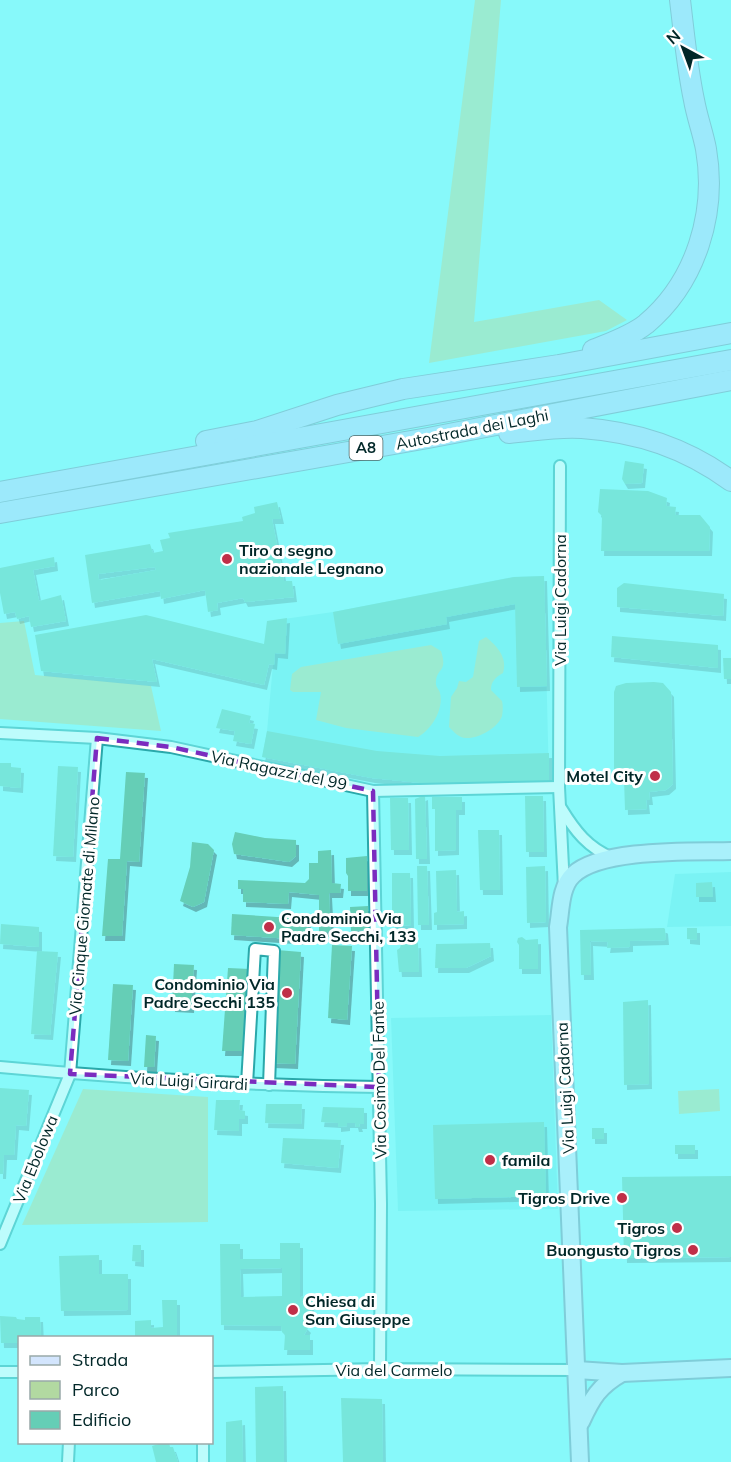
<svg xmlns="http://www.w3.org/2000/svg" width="731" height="1462" font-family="Mulish,sans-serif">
  <defs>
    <filter id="shadow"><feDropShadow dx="3" dy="5" stdDeviation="0" flood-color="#0004"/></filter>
  </defs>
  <rect width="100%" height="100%" fill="#87f9fa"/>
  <g fill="#6cebed">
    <path d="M544,576L549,782L441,785L372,778L262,757L267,731L277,620L333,612L513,577Z"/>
    <path d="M731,872V926L667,927L675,874Z"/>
    <path d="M551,1015L558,1209L398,1211L391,1018Z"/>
  </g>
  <g fill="#b2d9a1">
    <path d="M475,0H501L474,322L599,300L627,320L606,331L429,363Z"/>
    <path d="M24,621L35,675L151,686L161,731L0,719V623Z"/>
    <path d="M486,637C497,646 508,658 503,673C496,677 491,681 491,690L502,701C503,705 503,711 502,716C498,728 478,739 466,738C459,738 454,732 449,727L451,697L457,688L459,681L466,682L473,677L479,641Z"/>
    <path d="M431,645L441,651C448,672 437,668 436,681C435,687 439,689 440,693C444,710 431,730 418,737L346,728L316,720L321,692H293L290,690L292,674L301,667Z"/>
    <path d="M83,1089L208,1097V1222L22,1225Z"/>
    <path d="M719,1089L720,1111L679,1114L678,1091Z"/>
  </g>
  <g fill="#65ceb6" fill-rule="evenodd" filter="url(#shadow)">
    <path d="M625,461L644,464L642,483L625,484L622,479Z"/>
    <path d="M600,489L648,491L667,498L666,506L676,507L675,515H700L710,527L709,551H601L602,516L598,512Z"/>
    <path d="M277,502L281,519H272L284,581H292L294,597L245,602L243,598L217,603L218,610L208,612L205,590L161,599L160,591L92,603L85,555L150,544L153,553L163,551L160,540L170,538L168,533L243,521L242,517L255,513L254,507ZM155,567L156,570L99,580L98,574Z"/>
    <path d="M54,557L55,566L33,570L39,601L61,595L66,621L31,627L29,616L17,619L15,612L4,614L0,593V568Z"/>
    <path d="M544,576L547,686L517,687L515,604L446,617L447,624L338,644L333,612L514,577Z"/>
    <path d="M624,583L724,594L723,616L617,607V588Z"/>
    <path d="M146,615L264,644L267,621L287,618L285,654L275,653L274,665L269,664L264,685L152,659L157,682L41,671L35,635Z"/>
    <path d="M612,636L718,645V668L611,657Z"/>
    <path d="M723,658H731V679H724Z"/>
    <path d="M654,682L663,683L671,692L673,784L666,790L649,792L650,800H646L647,809L625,810L624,779H614V692L616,686L626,683Z"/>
    <path d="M222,709L251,716L249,723L255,724L251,744L233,741L235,731L216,728Z"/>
    <path d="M267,731L377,751L440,756L549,753V782L441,785L372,778L262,757Z"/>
    <path d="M0,763H11V767L21,768L20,788L0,786Z"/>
    <path d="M58,766L78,767L73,857L53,856Z"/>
    <path d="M126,772L145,773L139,862L127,861L122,936H102L108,859H120Z"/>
    <path d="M425,795L427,859H416L415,799Z"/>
    <path d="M525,796H543L544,852H526Z"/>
    <path d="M432,797H462V810H456V850L435,851V809H432Z"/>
    <path d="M390,798H408L409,850H391Z"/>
    <path d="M478,830H499L500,890H480Z"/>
    <path d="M235,832L265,838L296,840V856L289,862L234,854L232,844Z"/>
    <path d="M192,842L208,844L214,850L204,902L193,907L180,901L190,867Z"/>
    <path d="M331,850L332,883L341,884L340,893H329L331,932H319V895L289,892L288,904L243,902V889H238V880L305,883L309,879V863H318V851Z"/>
    <path d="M367,856V891H348V876L346,873V858Z"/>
    <path d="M417,866H427L429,925H418Z"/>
    <path d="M545,866L546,922L527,923L526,867Z"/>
    <path d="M456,870L457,912L464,911V924L434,925V913L437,912L436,871Z"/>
    <path d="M392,873H410L411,925L392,926Z"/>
    <path d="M712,882L713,897H696V883Z"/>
    <path d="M368,906V930L351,931L350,907Z"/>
    <path d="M232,914L308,919L307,940L231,935Z"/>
    <path d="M1,924L39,927V947L0,944Z"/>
    <path d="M664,928L665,929L666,940L630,941V947L607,948L608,942L590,941L591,975H581L580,930Z"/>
    <path d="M687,928H697V940L687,939Z"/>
    <path d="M522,937L526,940L538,939V969H519V945L517,942L518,938Z"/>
    <path d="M418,943L419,972H399L397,950L400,948L401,944Z"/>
    <path d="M490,943L491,956L466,968H435L436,944Z"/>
    <path d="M332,945L352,946L347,1020L328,1018Z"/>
    <path d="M277,950L301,952L295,1064L271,1063Z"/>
    <path d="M37,951L58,952L50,1035L31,1034Z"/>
    <path d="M174,964L194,965L191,1008L172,1007Z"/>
    <path d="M228,968L250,969L244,1051H222Z"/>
    <path d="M113,984L133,985L128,1061L108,1060Z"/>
    <path d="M648,1000L649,1084L624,1085L623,1002Z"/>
    <path d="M146,1035L156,1036L154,1067H144Z"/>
    <path d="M0,1088L29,1090L26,1126L16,1125L14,1155H4L3,1174H0Z"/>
    <path d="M216,1100H240L239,1110L245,1111V1119H239V1131L214,1130Z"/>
    <path d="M266,1104H302L301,1124L265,1123Z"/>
    <path d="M323,1107L364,1108V1124H359L360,1127H356L355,1123H347V1126L338,1127V1123L321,1122Z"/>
    <path d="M544,1122L546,1196L435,1199L433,1125Z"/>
    <rect x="592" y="1128" width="12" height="11"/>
    <path d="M283,1138L341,1140L338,1168L281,1163Z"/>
    <rect x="675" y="1145" width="20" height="9"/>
    <path d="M731,1176V1257L624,1258L622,1177Z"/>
    <path d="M280,1243H300V1297L317,1296V1305H311L312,1316H304V1324L308,1328L304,1335H310V1350H284L285,1335L282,1332L281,1326L221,1325L220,1244H240V1259H280ZM282,1268V1296L241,1297L240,1269Z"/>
    <path d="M133,1245H141V1262L132,1261Z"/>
    <path d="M99,1255V1274H128V1310L61,1311L59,1256Z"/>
    <path d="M162,1300H177V1338H135V1321L151,1320V1328L163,1327Z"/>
    <path d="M0,1316L16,1317L17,1319L25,1320V1317H40L41,1338H20V1343H1Z"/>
    <path d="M283,1386L284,1462H256L255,1387Z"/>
    <path d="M341,1398L382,1399L383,1462H343Z"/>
    <path d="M242,1420L243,1462H226V1422Z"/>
    <path d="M165,1442H169L170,1447H173L178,1462H156L152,1446Z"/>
  </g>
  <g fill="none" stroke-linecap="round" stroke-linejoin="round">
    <g stroke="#2aa8aa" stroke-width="14">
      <g id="street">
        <path d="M560,466L559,787L564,887"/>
        <path d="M0,733L97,738L171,747L373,791L559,787"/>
        <path d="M373,791L381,1204L380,1369"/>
        <path d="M561,808C575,831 588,848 613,858"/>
        <path d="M0,1067C126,1079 252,1085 379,1087"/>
        <path d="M247,1084L255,949L274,951L269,1085"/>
        <path d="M0,1244L70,1074L97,738"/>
        <path d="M0,1372H20"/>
        <path d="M212,1372L380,1369L577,1370"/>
        <path d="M203,1442V1462"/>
        <path d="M68,1462L69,1442"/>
      </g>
    </g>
    <g stroke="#7797b2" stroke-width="20">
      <g id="primary">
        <path d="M577,1370L622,1373L731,1368"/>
        <path d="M581,1422C592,1398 599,1386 622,1373"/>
        <path d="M580,1462L558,927C561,911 560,887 573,875C601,848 693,852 731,851"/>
      </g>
    </g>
    <g stroke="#7797b2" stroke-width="22">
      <g id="highway">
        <path d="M593,350C610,343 631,336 646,324C696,282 717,213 706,149C703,133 697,117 694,100C687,67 684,33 680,0"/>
        <path d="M509,433C532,431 558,426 582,428C638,432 686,448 731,481"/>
        <path d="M206,441L257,431L337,405L403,389L559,365L731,333"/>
        <path d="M0,492L731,360"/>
        <path d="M0,513L428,438L731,380"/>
      </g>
    </g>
    <use href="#street" stroke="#fff" stroke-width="10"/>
    <use href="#primary" stroke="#d3e5fd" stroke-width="16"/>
    <use href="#highway" stroke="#b6d4fc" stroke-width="20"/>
  </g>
  <path d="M0 0H731V1462H0ZM97,738L171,747L373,791L379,1087L70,1074Z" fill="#87f9fa" fill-opacity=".55" fill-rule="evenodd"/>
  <path fill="none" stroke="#7b2cbf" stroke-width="4.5" stroke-dasharray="12 8" stroke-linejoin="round" d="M97,738L171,747L373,791L379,1087L70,1074Z"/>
  <g fill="#c02f48" stroke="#fff" stroke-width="2">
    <circle cx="227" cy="559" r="6"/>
    <circle cx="655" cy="776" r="6"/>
    <circle cx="269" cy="927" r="6"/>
    <circle cx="287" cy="993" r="6"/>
    <circle cx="490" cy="1160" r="6"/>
    <circle cx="622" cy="1198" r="6"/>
    <circle cx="677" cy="1228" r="6"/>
    <circle cx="693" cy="1250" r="6"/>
    <circle cx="293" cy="1310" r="6"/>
  </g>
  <g text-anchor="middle" stroke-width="6" stroke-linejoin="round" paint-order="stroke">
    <rect fill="#fff" stroke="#4d6868" stroke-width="1.5" x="349.5" y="436" width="33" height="24" rx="4.5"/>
    <g font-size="15" font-weight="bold" fill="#012728">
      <text x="366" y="453">A8</text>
    </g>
    <g font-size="16" fill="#012728" stroke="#fff">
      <text transform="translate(472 429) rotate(-11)" y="6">Autostrada dei Laghi</text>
      <text transform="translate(560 600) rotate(-90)" y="6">Via Luigi Cadorna</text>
      <text transform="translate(279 770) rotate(12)" y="6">Via Ragazzi del 99</text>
      <text transform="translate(84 906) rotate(-85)" y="6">Via Cinque Giornate di Milano</text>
      <text transform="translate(379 1080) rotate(-91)" y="6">Via Cosimo Del Fante</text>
      <text transform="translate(189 1081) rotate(3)" y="6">Via Luigi Girardi</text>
      <text transform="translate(565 1088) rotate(-93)" y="6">Via Luigi Cadorna</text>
      <text transform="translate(35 1159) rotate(-68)" y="6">Via Ebolowa</text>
      <text x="394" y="1376">Via del Carmelo</text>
    </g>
    <g font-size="16" font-weight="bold" fill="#012728" stroke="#fff" text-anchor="end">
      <text x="239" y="556" text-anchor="start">Tiro a segno<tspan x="239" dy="18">nazionale Legnano</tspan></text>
      <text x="643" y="782">Motel City</text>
      <text x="281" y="924" text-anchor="start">Condominio Via<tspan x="281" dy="18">Padre Secchi, 133</tspan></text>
      <text x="275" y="990">Condominio Via<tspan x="275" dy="18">Padre Secchi 135</tspan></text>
      <text x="502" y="1166" text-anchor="start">famila</text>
      <text x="610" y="1204">Tigros Drive</text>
      <text x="665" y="1234">Tigros</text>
      <text x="681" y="1256">Buongusto Tigros</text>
      <text x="305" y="1307" text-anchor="start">Chiesa di<tspan x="305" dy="18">San Giuseppe</tspan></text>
    </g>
  </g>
  <rect x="18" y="1336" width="195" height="108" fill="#ffffff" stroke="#99a9a9" stroke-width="1.5"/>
  <rect x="30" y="1356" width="30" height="9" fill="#d3e5fd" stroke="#99a9a9" stroke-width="1.5"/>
  <text x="72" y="1366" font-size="18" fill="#012728">Strada</text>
  <rect x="30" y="1381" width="30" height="18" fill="#b2d9a1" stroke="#99a9a9" stroke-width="1.5"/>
  <text x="72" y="1396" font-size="18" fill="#012728">Parco</text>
  <rect x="30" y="1411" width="30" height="18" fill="#65ceb6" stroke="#99a9a9" stroke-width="1.5"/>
  <text x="72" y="1426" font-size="18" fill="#012728">Edificio</text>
  <g transform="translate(683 48) rotate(319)" stroke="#ffffff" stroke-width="4.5" paint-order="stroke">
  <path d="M0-4.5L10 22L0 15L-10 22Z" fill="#012728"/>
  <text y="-9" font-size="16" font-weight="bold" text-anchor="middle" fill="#012728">N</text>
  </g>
</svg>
